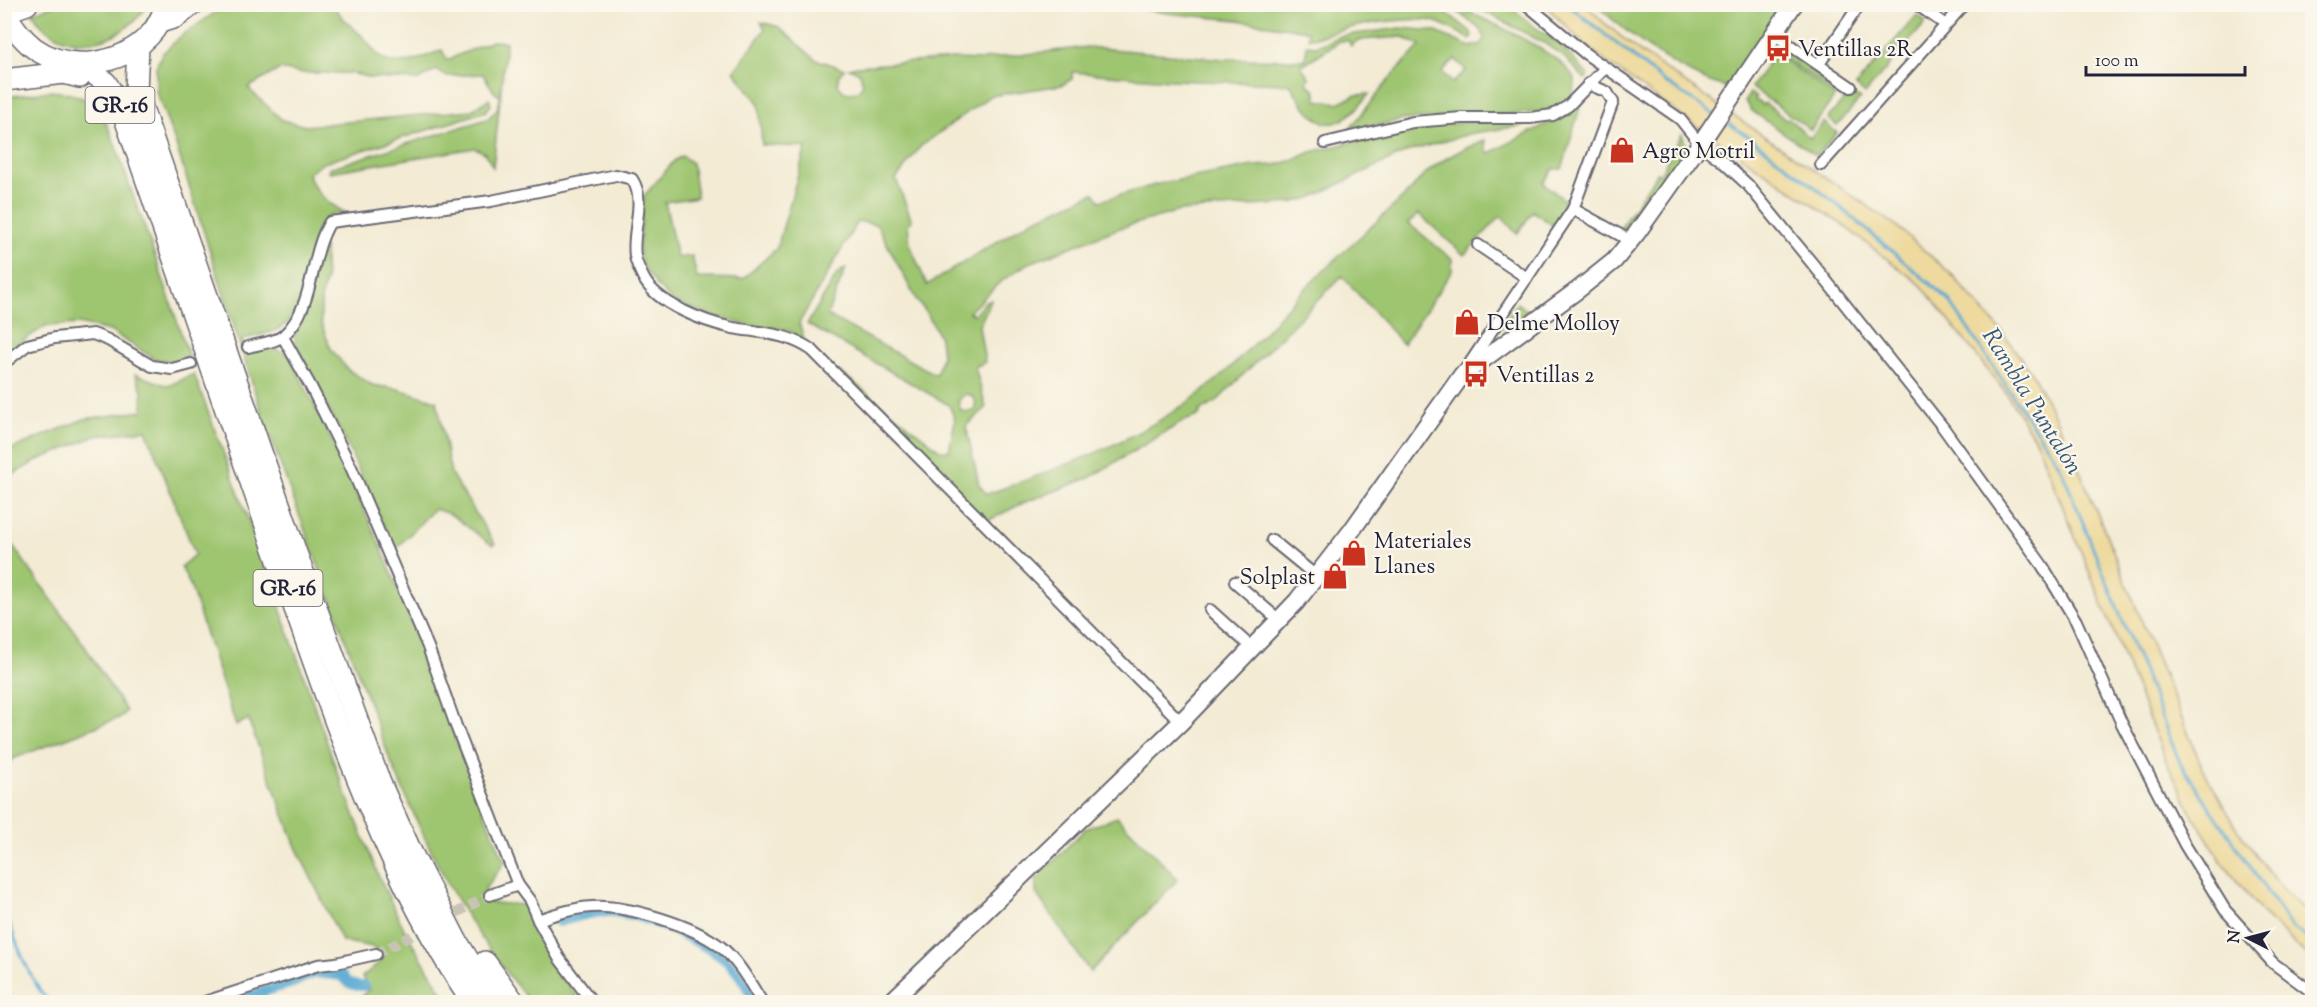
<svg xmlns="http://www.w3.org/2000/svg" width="2317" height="1007" font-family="'Sorts Mill Goudy',serif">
  <rect width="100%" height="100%" fill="#fbf7ec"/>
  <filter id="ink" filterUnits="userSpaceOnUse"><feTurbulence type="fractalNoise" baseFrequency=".0167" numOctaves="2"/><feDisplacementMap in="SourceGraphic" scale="12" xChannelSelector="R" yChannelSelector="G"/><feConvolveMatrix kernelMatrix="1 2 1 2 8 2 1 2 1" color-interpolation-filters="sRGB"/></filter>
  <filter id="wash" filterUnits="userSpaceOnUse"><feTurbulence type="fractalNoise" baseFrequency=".008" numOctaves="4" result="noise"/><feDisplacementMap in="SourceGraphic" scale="24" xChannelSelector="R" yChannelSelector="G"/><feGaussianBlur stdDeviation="1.35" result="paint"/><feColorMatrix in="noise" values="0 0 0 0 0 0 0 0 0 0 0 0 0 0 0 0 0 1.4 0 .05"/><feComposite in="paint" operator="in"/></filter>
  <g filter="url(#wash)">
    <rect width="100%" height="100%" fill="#f3ebd4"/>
    <g fill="#9ec570" stroke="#607456" stroke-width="1.5" fill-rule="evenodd">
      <path d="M54,5V4L148,5C120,46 63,60 32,13Z"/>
      <path d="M226,5H334C340,18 352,26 362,36C369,42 373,52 380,57C397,71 425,57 442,50L447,60L492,41L506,42L493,167L485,153L475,148L329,172V168L487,119L496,111L501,97L494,92L483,74L446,76L436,70L419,80L371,78L351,73H299L280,69L248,88L282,120L305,126L472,110L489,99L491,105L486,111L468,117L323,163L308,174C315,193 329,204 346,213C341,214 332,213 328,216C305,231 314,300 286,324C274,334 255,335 242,340L246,354C265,347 273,345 290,356C323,424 358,492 387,562C429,661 462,764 505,862L485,889L491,903L526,905L542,947L581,1002H530C503,969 477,935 456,898C430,853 409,804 389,757L264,420L175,142L156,91V67L162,54L181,36Z"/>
      <path d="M1408,5L1428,7L1429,5H1437L1471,32L1472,36L1470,39C1459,33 1448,26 1436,22C1417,15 1364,24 1344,29C1330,32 1322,38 1308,38V31L1237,20L1165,13L1119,5Z"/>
      <path d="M1472,5H1509L1532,25L1558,43L1588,75L1587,78L1585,79L1563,56L1542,42Z"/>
      <path d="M1596,5H1784L1728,88C1679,74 1633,38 1596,5Z"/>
      <path d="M1460,8C1484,19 1566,55 1574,79C1576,85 1574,91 1571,96C1566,105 1552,111 1543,112L1401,120L1350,132L1349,130L1391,77L1420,46L1403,37L1358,40L1351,46L1349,41H1340L1301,66L1309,77L1307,84C1315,89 1317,90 1316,100L1338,103L1356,95L1369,94C1334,141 1315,127 1290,84L1169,80L1072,72V79L1062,85L990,96L920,147L896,179L912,221L908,224L910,245L927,285L1029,222L1094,193L1100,201L1158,184L1253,166L1275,165L1294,160L1311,152L1427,124L1533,121L1521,126L1473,133L1406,152L1311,198L1291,203L1179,211L1117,229L1027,264L999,283L969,312L974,315L986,301L991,300L979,326L985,362L975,367L986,408L966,426L979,485L987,494C1064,467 1143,439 1208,387C1243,359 1270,325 1301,293C1336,257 1375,224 1411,190C1429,165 1457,151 1485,140L1488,154L1560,117L1580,99L1582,100L1562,169H1553L1543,183L1567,202L1553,226L1533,211L1517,234L1501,216L1464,255L1419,214L1408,223L1452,259V271L1403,344L1342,276L1215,403L1199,411L1200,415L1182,422L1089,478L1023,503L987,521L839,371L940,450L949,451L955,420L949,405L807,324L838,273L846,268L827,315L936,375L942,356L940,338L926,312L916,299L877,225L858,221L799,323L804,339L787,330L746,325L703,313L674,302L658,287L642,265L639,248L644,196L675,160L682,156L692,163L697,197L665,202L677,258L692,256L697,278L743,279L777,248L806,147L762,145L759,104L734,71L765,29L761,22L779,27L815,59L845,69L839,75L838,84C843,96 857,96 863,84L860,73L849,68L857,66L953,59L983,60V59L1088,47L1224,59L1305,60L1307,45L1317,46L1340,36L1401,28L1434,31L1470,47L1481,44L1484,38L1482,31L1458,12ZM1455,59L1466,70L1453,83L1442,72ZM965,394L971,395L976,402L974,410C965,415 957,410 959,400Z"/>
      <path d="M1917,15L1926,22L1894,59L1885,52Z"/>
      <path d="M1781,46L1844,90L1839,95L1776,53Z"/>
      <path d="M1775,54L1835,96L1811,130L1751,87Z"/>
      <path d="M1883,54L1892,62L1865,94L1856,86Z"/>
      <path d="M51,91C70,93 88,96 100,112C110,126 123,167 129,184C150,241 170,299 189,357L172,361L155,359L110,331L79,324L46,326L5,352V97Z"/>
      <path d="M1851,92L1860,99L1837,126L1828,118Z"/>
      <path d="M1750,93L1756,97L1755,100L1763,105L1765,103L1786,120L1788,118L1810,138L1824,122L1837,133L1817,156L1752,111L1745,101Z"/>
      <path d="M1682,134L1687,149L1628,233L1621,227L1657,173L1660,174Z"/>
      <path d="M324,246L326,280L321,296V323L331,349L348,370L372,385L398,389L437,401L451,474L495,544L492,545L450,514L434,509L395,550L349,449L295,343V329Z"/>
      <path d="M1517,303L1528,311L1498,331Z"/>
      <path d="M135,374L168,386L194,374L259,548L338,774L379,877L405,931L448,1002H364L360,998L369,989L362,977L381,961L373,947L342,941L296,847L248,719L236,726L190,585L181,567L195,554L146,430L96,436L38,460L5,479L4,454L14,448L84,419L143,411L142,390Z"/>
      <path d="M5,535L82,642L126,711L121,717L15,758L5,766Z"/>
      <path d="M1117,817L1178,879L1090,972L1036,893V879L1085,829Z"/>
    </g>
    <path fill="#eeda9e" stroke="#887e6c" stroke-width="1.5" d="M1545,5H1586L1602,21L1640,52L1894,224L1950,273L2002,332L2033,375L2055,417L2082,476L2202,767C2224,808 2248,849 2279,884C2289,896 2301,906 2312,917V960L2262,913L2222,862L2192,814L2166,761L2036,441L2006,393L1921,285L1840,223L1689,121L1609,64L1581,41Z"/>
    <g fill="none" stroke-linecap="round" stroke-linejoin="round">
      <g stroke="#57a9d2" stroke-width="3">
        <path d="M1567,4L1666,83L1715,115"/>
        <path d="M1723,120L1749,137L1833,201L1948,299L2060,466L2180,763L2291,927L2312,941"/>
        <path d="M4,909C16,941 27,977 49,1002"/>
      </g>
      <g stroke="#57a9d2" stroke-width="10">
        <path d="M559,922C576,917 594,911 613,912C644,914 717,947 736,971C744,980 749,992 755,1002"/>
        <path d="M229,1002L293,983L314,973L343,976C348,985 354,986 364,986"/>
      </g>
    </g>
  </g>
  <g filter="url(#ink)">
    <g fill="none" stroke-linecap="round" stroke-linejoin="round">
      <g stroke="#c9c3b5" stroke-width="10" stroke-dasharray="10 5" stroke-linecap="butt">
        <path d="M443,920L490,895"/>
        <path d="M376,954L429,927"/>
      </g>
      <g stroke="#6b6871" stroke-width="14">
        <g id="street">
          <path d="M1526,4L1586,54L1680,119L1700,144L1722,161L1748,185L1816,268L1942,426L2042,565L2076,621L2122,724L2185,845L2225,910L2273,963L2312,992"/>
          <path d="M1916,4L1946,25"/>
          <path d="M1781,39L1851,87"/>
          <path d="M1819,64L1860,4"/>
          <path d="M1325,143L1413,122L1462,118H1530L1553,115L1568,106L1605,68"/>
          <path d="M1821,165L1961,8L1960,4"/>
          <path d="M1573,209L1631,241"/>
          <path d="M1478,245L1527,278"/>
          <path d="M283,337L311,387L351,467L428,647L456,726L518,885L530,901L538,920C555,914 574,908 591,907C626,904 694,926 721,947C739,962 750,983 762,1002"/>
          <path d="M248,347C258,344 277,342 284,335C315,307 309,256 330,222L491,201L616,175L632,179C647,202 631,230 635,256C636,262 640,271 643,277C656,304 705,322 733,328C762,333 787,333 812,350L1181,722"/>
          <path d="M4,363L27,345L55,338L93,334L108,340L152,366L172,369L191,364"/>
          <path d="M1468,366L1573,209L1613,102L1607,92L1588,84"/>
          <path d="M1272,540L1316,576"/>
          <path d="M1235,582L1279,620"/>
          <path d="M1210,610L1252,648"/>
          <path d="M490,895L518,885"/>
          <path d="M538,920L559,958L592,1002"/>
          <path d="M205,1002L318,965L336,963L376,954"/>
        </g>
      </g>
      <g stroke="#6b6871" stroke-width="20">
        <path id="secondary" d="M891,1002L1181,722L1297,601L1352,530L1462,375L1579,289L1614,261L1636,234L1700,144L1794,4"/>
      </g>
      <g stroke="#6b6871" stroke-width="24">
        <g id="highway">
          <path d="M4,12C13,26 21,38 34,48C69,73 119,66 149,36C158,27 162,16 167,4"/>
          <path d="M4,12L27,4"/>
          <path d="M160,22L176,17L193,4"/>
          <path d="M138,46L136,91L296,553L380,783L412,854L456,940L494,1002"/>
          <path d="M82,64L106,83L122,109C174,261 227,413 280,566C333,716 383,869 472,1002"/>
          <path d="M4,80L64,73L80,77"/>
          <path d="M485,962L514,1002"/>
        </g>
      </g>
      <use href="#street" stroke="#fff" stroke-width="10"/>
      <use href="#secondary" stroke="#fff" stroke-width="16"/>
      <use href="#highway" stroke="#fff" stroke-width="21"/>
    </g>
  </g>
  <defs>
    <g id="bus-bare" transform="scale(2.07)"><path d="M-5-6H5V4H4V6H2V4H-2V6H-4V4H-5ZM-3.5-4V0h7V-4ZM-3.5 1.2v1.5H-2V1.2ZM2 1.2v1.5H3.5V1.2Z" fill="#c8321e" stroke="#fbf7ec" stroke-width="2.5" paint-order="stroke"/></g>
    <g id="shop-bare" transform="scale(2.07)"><path d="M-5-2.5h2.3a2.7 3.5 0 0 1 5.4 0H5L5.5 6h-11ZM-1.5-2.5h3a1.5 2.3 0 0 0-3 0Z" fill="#c8321e" stroke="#fbf7ec" stroke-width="2.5" paint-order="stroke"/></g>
  </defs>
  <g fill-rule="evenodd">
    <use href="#bus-bare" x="1778" y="48"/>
    <use href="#shop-bare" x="1622" y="150"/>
    <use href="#shop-bare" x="1467" y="322"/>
    <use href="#bus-bare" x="1476" y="374"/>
    <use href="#shop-bare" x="1354" y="553"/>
    <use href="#shop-bare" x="1335" y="576"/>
  </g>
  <g text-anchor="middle" stroke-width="4.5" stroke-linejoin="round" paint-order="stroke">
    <g fill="#fbf7ec" stroke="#636270" stroke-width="1.5">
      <rect x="85.5" y="87" width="69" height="36" rx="4.5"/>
      <rect x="253.5" y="570" width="69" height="36" rx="4.5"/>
    </g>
    <g font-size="21" font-weight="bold" fill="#22223b">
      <text x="120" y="112">GR-16</text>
      <text x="288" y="595">GR-16</text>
    </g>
    <g font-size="22" fill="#22223b" stroke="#fbf7ec" text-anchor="start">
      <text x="1798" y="56">Ventillas 2R</text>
      <text x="1642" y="158">Agro Motril</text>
      <text x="1487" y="330">Delme Molloy</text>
      <text x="1496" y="382">Ventillas 2</text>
      <text x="1374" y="548">Materiales<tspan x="1374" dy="25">Llanes</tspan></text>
      <text x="1315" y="584" text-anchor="end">Solplast</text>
    </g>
    <g font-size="24" font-style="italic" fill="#375877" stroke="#fbf7ec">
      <text transform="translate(2033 401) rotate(58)" y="8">Rambla Puntalón</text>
    </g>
  </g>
  <rect width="2317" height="1007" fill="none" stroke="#fbf7ec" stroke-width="24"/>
  <g transform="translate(2248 938) rotate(276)" stroke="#fbf7ec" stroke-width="4.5" paint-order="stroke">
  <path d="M0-4.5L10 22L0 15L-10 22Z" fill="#22223b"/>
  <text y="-9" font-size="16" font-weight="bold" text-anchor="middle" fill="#22223b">N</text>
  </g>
  <path d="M2086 66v9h159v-9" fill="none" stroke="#22223b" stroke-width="3"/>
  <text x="2095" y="66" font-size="18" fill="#22223b" stroke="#fbf7ec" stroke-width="4.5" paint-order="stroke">100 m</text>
</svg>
